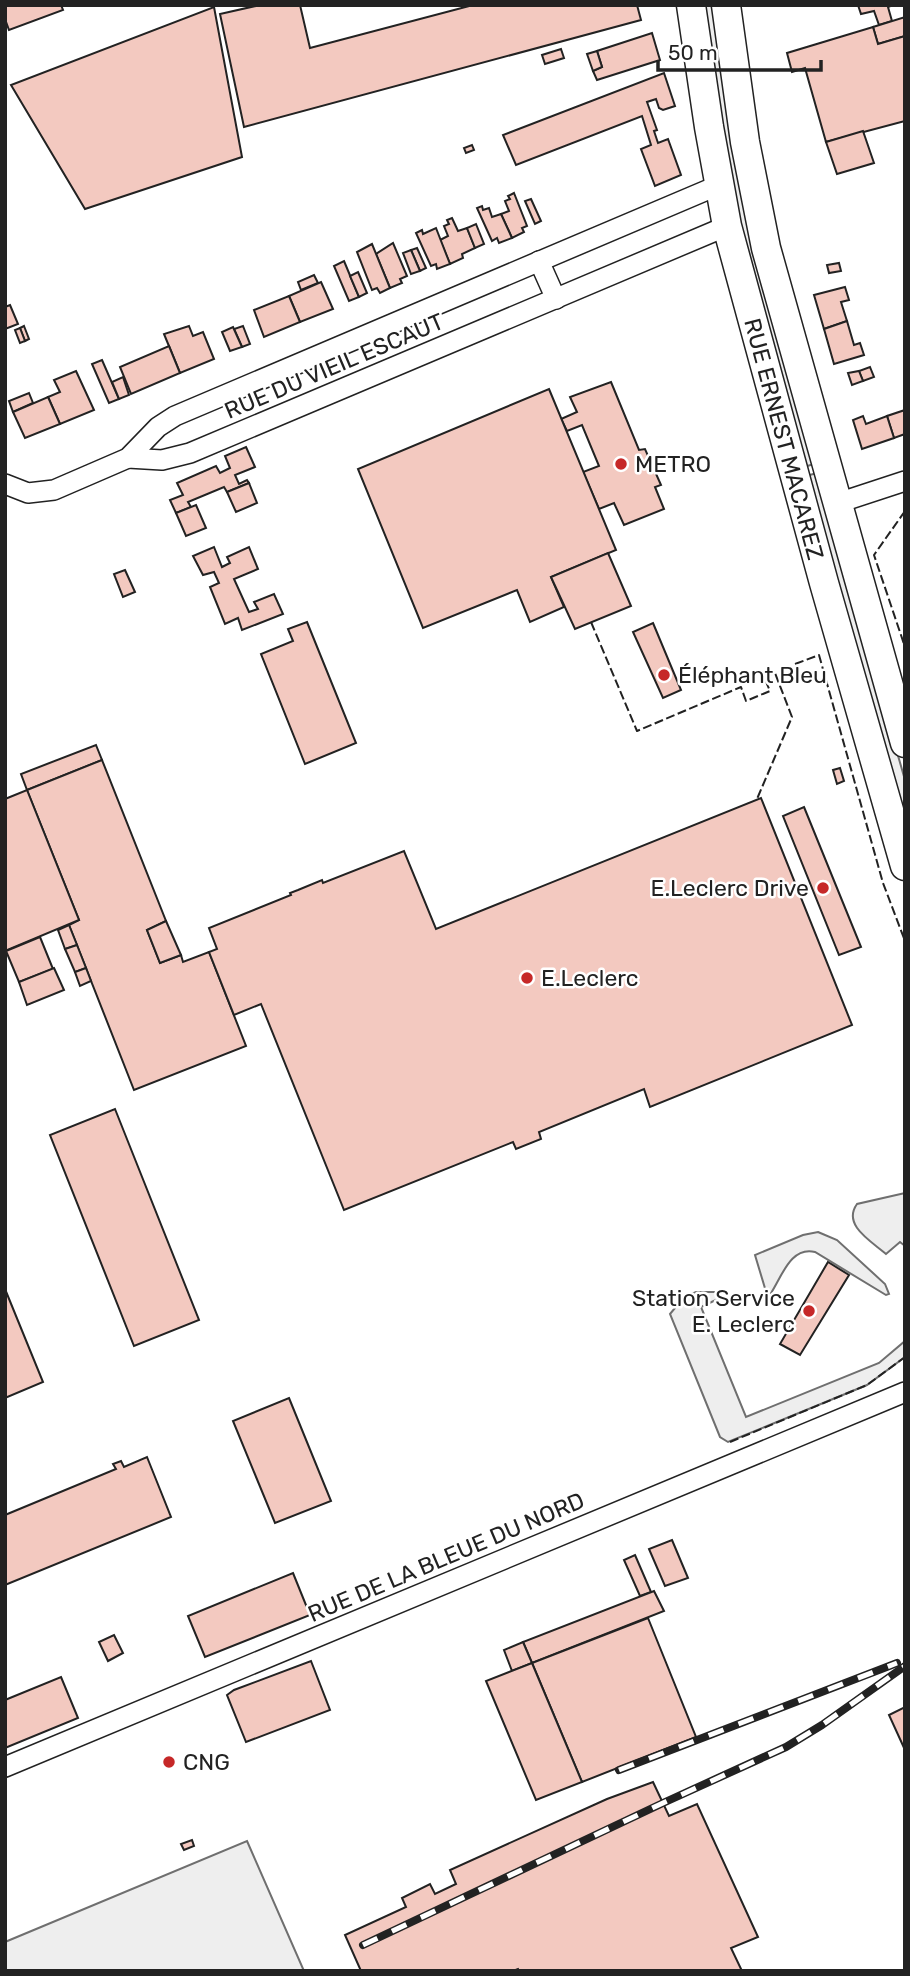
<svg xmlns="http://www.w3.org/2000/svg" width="910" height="1976" font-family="Rubik,sans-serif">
  <rect width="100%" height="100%" fill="#fff"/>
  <g fill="#eee" stroke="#6f6f6f" stroke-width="2">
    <path d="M703,5H715L814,464L804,467L726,168Z"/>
    <path d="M817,473L905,780V825L806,476Z"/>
    <path d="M905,1193V1246L900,1242L886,1254C871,1241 842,1225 857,1204Z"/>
    <path d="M818,1232L837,1240L885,1284L889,1294L886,1295L815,1252C791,1246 782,1276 771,1293L767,1295L755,1255L803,1235Z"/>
    <path d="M696,1292H716L720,1298L701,1307L746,1417L879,1363L905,1341V1357L867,1385L728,1442L720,1437L670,1314L684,1297Z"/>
    <path d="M247,1841L304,1971H5V1942Z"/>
  </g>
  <g fill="#f3c9c0" stroke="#222" stroke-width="2">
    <path d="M5,5H61L63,10L9,30L5,19Z"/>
    <path d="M260,5H300L310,48L473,5H637L641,20L244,127L220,14Z"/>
    <path d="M858,5H893L888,7L892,21L879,25L874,11L861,14Z"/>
    <path d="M214,7L242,157L85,209L11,85Z"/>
    <path d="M905,17V36L878,44L873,27Z"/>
    <path d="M873,27L878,44L905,36V121L826,142L805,68L792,72L787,53Z"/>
    <path d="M652,33L660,60L597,80L593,71L602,67L597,51Z"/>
    <path d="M561,49L564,58L545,64L542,55Z"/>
    <path d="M597,51L602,67L593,71L587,54Z"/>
    <path d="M664,73L675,106L663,110L659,108L656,99L647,102L657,130L654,131L658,143L668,139L681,175L655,186L641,149L651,145L642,116L516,165L503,135Z"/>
    <path d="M863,131L874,163L837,174L826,142Z"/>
    <path d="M472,145L474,150L466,153L464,148Z"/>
    <path d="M514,193L527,226L522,228L524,232L512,238L501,214L509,211L505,201L510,199L508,196Z"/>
    <path d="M531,199L541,221L535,224L525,201Z"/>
    <path d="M482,206L483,210L489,208L492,217L501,214L512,238L499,243L497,238L492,241L477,208Z"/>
    <path d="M452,218L458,231L467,228L475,248L462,254L463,258L450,264L440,240L448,236L444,226L449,224L447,220Z"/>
    <path d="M476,224L484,244L475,248L467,228Z"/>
    <path d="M436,228L450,264L437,269L436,264L431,266L416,233L422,230L423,234Z"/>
    <path d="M393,243L407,276L400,279L402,283L390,288L376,254Z"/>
    <path d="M372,244L390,288L380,293L377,288L372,290L357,252Z"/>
    <path d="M417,248L426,268L420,271L411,250Z"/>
    <path d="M411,250L420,271L411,274L403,253Z"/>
    <path d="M344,261L359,297L349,301L334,266Z"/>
    <path d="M839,263L841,271L829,273L827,265Z"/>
    <path d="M358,272L367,293L359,297L350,276Z"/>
    <path d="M314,275L318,283L301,290L298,282Z"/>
    <path d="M321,282L333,309L300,322L289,296Z"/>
    <path d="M845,287L849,300L841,302L847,321L824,329L814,295Z"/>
    <path d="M289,296L300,322L264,337L254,310Z"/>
    <path d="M10,305L18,324L5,329V307Z"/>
    <path d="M847,321L854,345L860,343L864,355L834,364L824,329Z"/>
    <path d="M24,326L29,339L25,341L20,328Z"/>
    <path d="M189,326L193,336L203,332L214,359L180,373L164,334Z"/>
    <path d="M243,326L250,344L242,347L234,329Z"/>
    <path d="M233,327L242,347L230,351L222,332Z"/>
    <path d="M20,328L25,341L20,343L15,330Z"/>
    <path d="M169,346L180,373L131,394L120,367Z"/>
    <path d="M102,360L119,399L109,403L92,364Z"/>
    <path d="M870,367L874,377L863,381L859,371Z"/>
    <path d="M76,371L94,410L60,424L48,397L60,392L54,380Z"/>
    <path d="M859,371L863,381L852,385L848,373Z"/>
    <path d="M123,377L129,395L119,399L112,382Z"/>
    <path d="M611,382L639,450L645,449L661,485L655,487L664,509L624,525L614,503L599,509L583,472L599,466L582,425L567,431L561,419L577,412L570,397Z"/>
    <path d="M549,389L616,550L551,577L564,607L530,622L517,590L423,628L358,469Z"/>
    <path d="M29,393L33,403L13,412L9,401Z"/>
    <path d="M48,397L60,424L25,438L13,412Z"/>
    <path d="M905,410V434L894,438L887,416Z"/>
    <path d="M863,416L866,424L887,416L894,438L862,449L853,420Z"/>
    <path d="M246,447L255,467L235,475L239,484L247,480L249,483L227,492L224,487L188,502L191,507L176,513L170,500L183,495L177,483L216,466L220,473L230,468L225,456Z"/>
    <path d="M249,483L257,503L236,512L227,492Z"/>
    <path d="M196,505L206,528L186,536L176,513Z"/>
    <path d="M214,547L222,567L230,563L227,557L249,547L258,569L234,579L249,612L258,609L254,602L274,594L283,614L242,630L238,618L225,624L210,587L219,583L214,572L203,575L193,556Z"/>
    <path d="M608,553L631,606L575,629L551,577Z"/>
    <path d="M125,570L135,592L123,597L114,574Z"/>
    <path d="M307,622L356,743L305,764L261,654L293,641L288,629Z"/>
    <path d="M653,623L681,690L663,698L633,632Z"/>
    <path d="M96,745L102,760L27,790L21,774Z"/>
    <path d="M102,760L166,921L147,930L160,963L181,955L183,962L209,952L246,1046L134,1090L69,925L79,920L27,790Z"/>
    <path d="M840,768L844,781L837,784L833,770Z"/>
    <path d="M27,790L79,920L5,951V799Z"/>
    <path d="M761,798L852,1025L650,1107L644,1089L539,1132L541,1139L516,1149L513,1142L344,1210L261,1004L234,1015L209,952L217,949L209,928L291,895L290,893L298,890L322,880L323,883L404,851L436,929Z"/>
    <path d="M804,807L861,947L839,955L783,816Z"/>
    <path d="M166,921L181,955L160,963L147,930Z"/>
    <path d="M69,925L77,945L65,949L58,930Z"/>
    <path d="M40,937L53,969L19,982L6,951Z"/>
    <path d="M77,945L86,968L75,972L65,949Z"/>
    <path d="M54,968L64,990L27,1005L19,982Z"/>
    <path d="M86,968L91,981L80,986L75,972Z"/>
    <path d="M115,1109L199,1320L134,1346L50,1135Z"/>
    <path d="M828,1262L849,1275L800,1355L780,1344Z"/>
    <path d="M5,1289L43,1382L5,1398Z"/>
    <path d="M289,1398L331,1501L275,1523L233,1421Z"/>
    <path d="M147,1457L171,1517L5,1585V1515L116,1469L113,1464L121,1461L124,1467Z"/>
    <path d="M672,1540L688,1578L665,1586L649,1549Z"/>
    <path d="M635,1555L651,1592L640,1596L624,1560Z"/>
    <path d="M293,1573L310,1615L205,1657L188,1616Z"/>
    <path d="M654,1591L664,1611L532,1663L523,1642Z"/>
    <path d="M648,1618L696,1737L582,1782L532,1663Z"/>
    <path d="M114,1635L123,1653L108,1661L99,1642Z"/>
    <path d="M523,1642L532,1663L512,1671L504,1650Z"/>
    <path d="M311,1661L330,1710L246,1742L227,1695L234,1690Z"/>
    <path d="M532,1663L582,1782L536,1800L486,1681Z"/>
    <path d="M61,1677L78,1718L5,1748V1700Z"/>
    <path d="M905,1707V1750L889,1715Z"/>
    <path d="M653,1782L669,1816L697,1804L758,1937L731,1948L742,1971H519L518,1969L513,1971H361L345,1935L406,1907L402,1898L430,1884L435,1894L456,1884L450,1870L607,1799Z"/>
    <path d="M192,1840L194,1846L184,1850L181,1844Z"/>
  </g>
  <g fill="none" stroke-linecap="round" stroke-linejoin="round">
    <g stroke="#222" stroke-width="22">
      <g id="street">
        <path d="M539,261L556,299"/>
        <path d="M128,458L162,460L190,453L727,226"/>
        <path d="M5,484L28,493L54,490L128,458L158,427L175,416L719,185"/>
        <path d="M838,503L905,481"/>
        <path d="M5,1767L905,1392"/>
      </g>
    </g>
    <g stroke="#222" stroke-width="31">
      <g id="secondary">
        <path d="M691,5L709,127L727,226L824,583L905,866"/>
        <path d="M726,5L745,142L766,248L905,743"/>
      </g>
    </g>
    <use href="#street" stroke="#fff" stroke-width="19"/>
    <use href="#secondary" stroke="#fff" stroke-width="28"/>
    <g stroke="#222" stroke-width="8">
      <g id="rail">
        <path d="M619,1770L897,1663"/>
        <path d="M363,1945L663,1803L786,1747L822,1725L905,1666"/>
      </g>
    </g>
    <use href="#rail" stroke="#fff" stroke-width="5" stroke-dasharray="16" stroke-linecap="butt"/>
    <g stroke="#222" stroke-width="2" stroke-dasharray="9 3.5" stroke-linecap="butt">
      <path d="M905,511L874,555L905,647"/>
      <path d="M591,622L637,731L741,687L746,701L770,691L764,677L775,673L792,717L757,799"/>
      <path d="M795,664L819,655L883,883L905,941"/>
      <path d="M730,1442L867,1385L905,1357"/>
    </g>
  </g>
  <g fill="#c62828" stroke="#fff" stroke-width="2.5">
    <circle cx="621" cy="464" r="7"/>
    <circle cx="664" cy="675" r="7"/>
    <circle cx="823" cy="888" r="7"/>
    <circle cx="527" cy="978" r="7"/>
    <circle cx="809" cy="1311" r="7"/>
    <circle cx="169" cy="1762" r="7"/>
  </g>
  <g text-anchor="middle" stroke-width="5" stroke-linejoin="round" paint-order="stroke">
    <g font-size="23" fill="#222" stroke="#fff">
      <text transform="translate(334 366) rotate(-23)" y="8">RUE DU VIEIL ESCAUT</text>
      <text transform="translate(784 439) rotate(75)" y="8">RUE ERNEST MACAREZ</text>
      <text transform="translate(446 1557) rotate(-23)" y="8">RUE DE LA BLEUE DU NORD</text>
    </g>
    <g font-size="23" fill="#222" stroke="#fff" text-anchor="start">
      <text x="635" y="472">METRO</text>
      <text x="678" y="683">Éléphant Bleu</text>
      <text x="809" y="896" text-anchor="end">E.Leclerc Drive</text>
      <text x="541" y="986">E.Leclerc</text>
      <text x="795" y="1306" text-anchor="end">Station Service<tspan x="795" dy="26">E. Leclerc</tspan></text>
      <text x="183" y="1770">CNG</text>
    </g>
  </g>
  <rect width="910" height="1976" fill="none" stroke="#222222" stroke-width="14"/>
  <path d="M658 60v10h163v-10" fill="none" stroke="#222222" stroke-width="3.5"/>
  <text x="668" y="60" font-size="21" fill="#222222" stroke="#ffffff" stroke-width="5" paint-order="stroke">50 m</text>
</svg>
